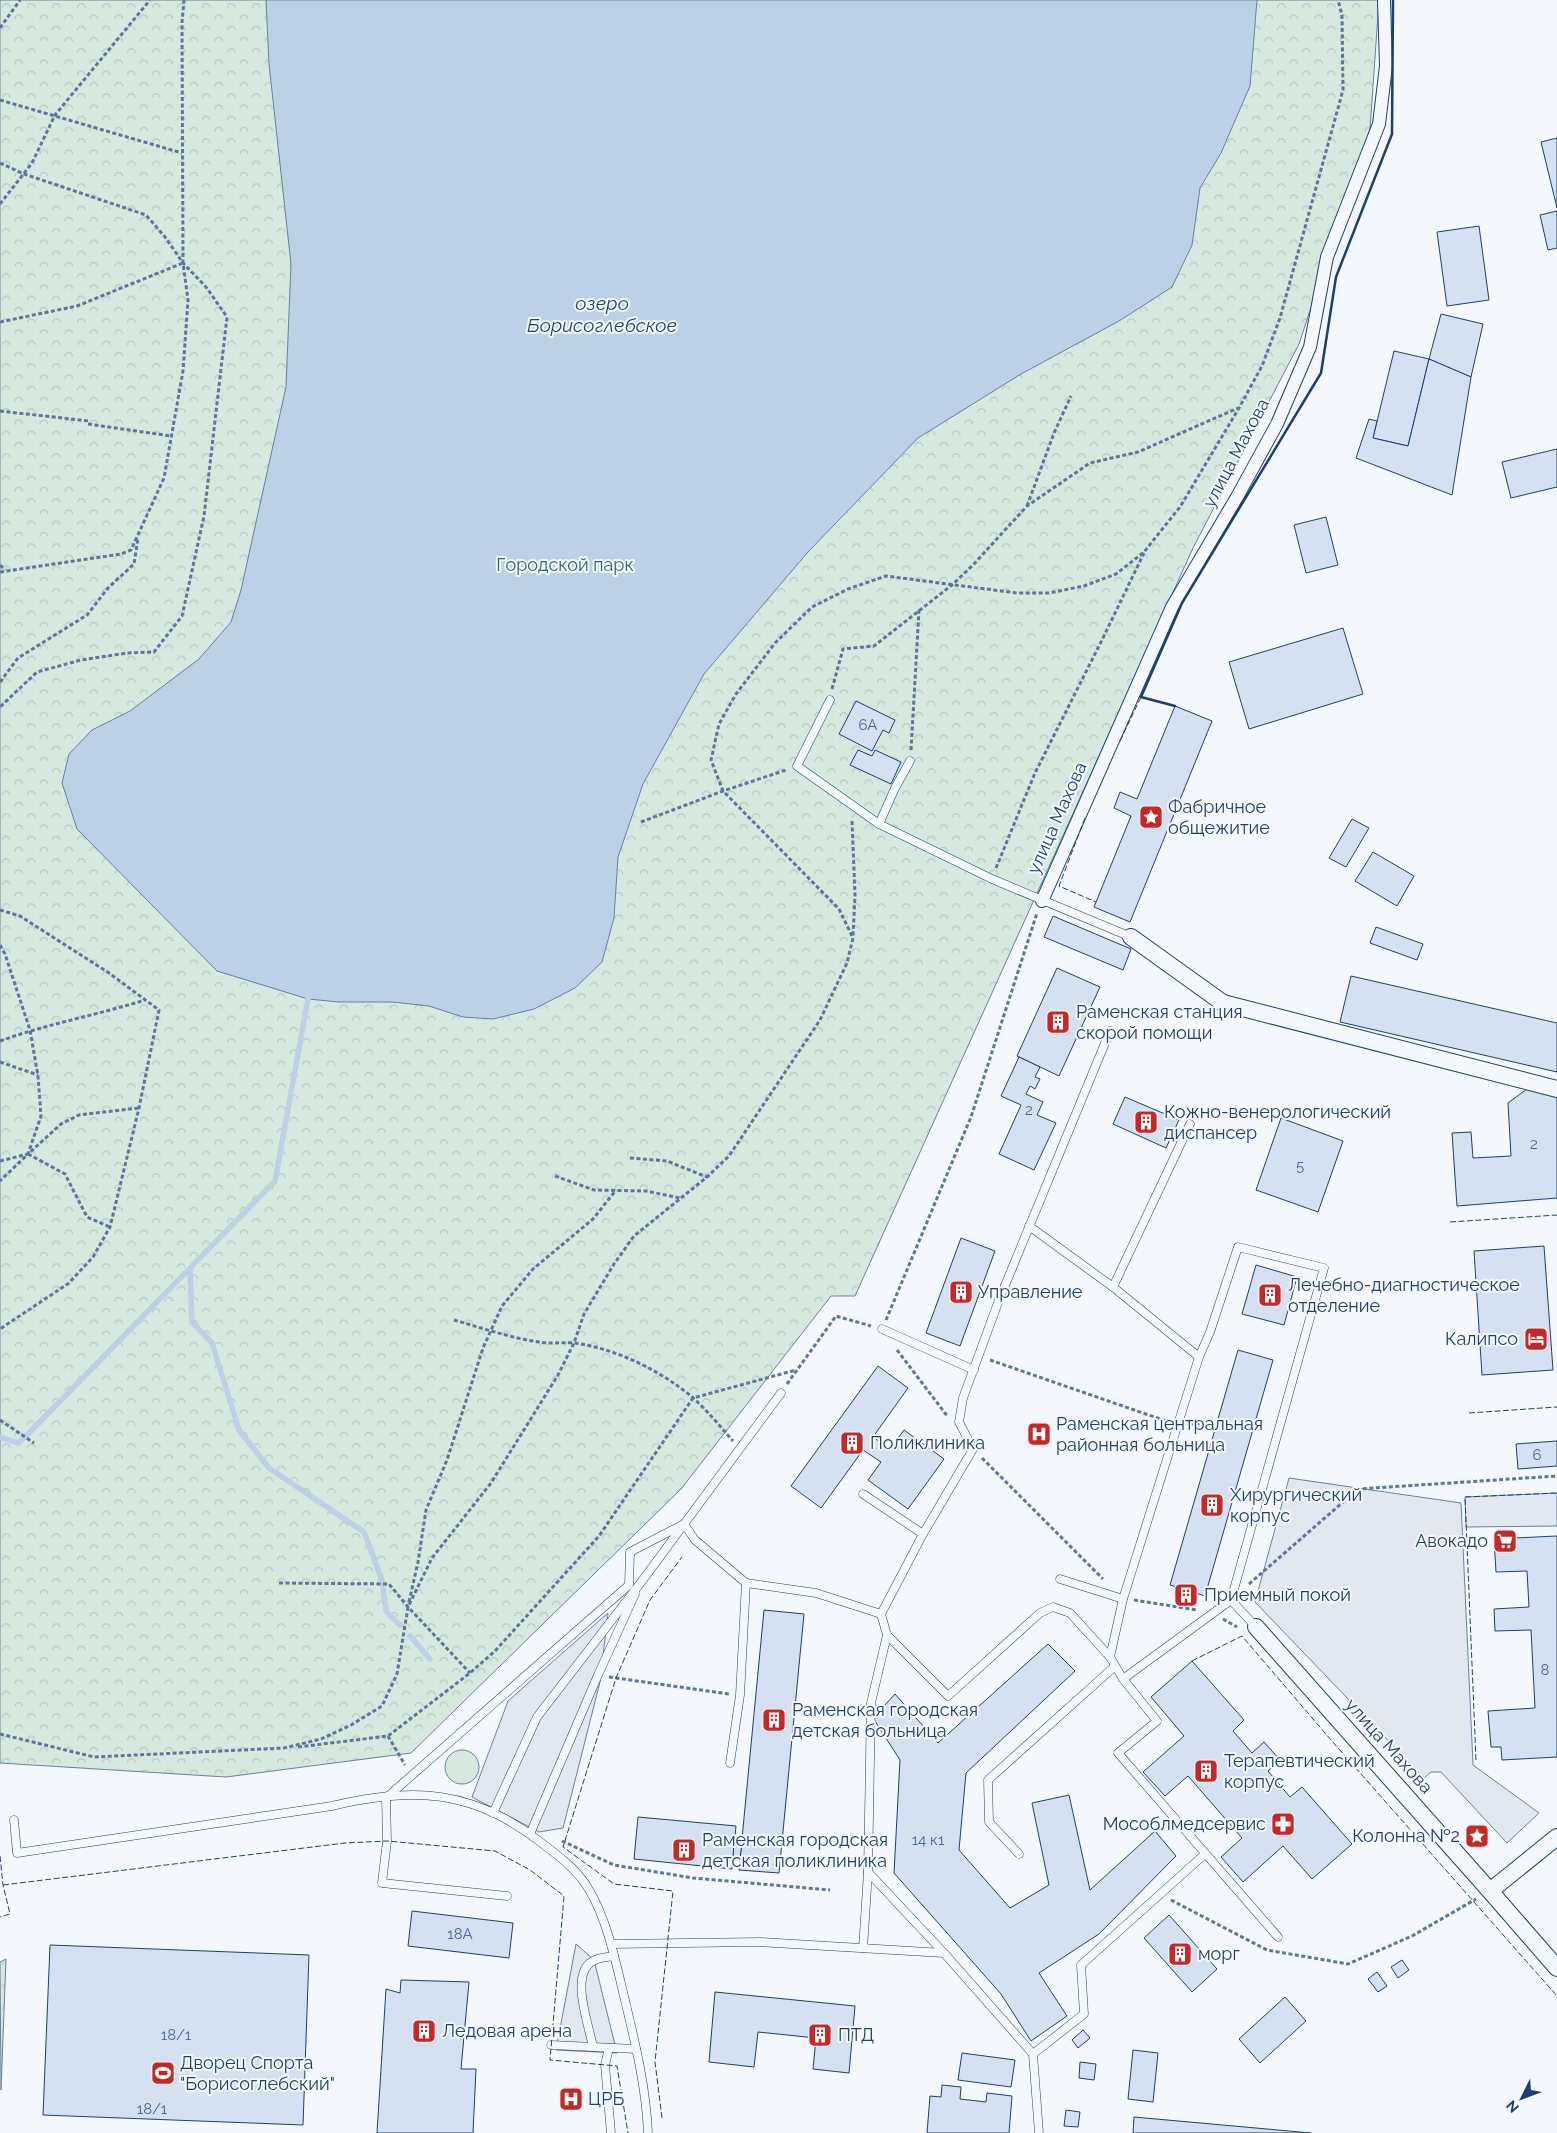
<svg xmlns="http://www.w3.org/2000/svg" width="1557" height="2133" font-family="Raleway,sans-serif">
  <defs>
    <pattern id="forest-crowns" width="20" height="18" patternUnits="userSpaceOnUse" patternTransform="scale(1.25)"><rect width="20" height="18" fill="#d7e8df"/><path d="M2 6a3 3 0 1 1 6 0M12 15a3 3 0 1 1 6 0" fill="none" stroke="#b8c8c3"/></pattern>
  </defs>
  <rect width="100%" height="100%" fill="#f4f7fb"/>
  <circle fill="#d7e8df" stroke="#687fa3" cx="462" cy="1767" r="17"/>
  <g fill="url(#forest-crowns)" stroke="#687fa3">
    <path d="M0,0H1379L1370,129L1299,344L1193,548L855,1296H831L681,1489L411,1753L226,1777L0,1763Z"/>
    <path d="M6,1959L1,2090L0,1962Z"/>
  </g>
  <g fill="#e3e8f0" stroke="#687fa3">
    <path d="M1289,1478L1461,1503L1473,1765L1539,1813L1507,1843L1441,1772H1431L1424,1778L1255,1602Z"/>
    <path d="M1557,1493V1526L1466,1527L1465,1497Z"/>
    <path d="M608,1613L600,1682L563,1828L539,1832L472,1797L508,1701Z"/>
    <path d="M576,1944L594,1960L617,2053L556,2050Z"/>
  </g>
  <path fill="#bed0e5" stroke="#687fa3" d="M266,0H1257L1250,86L1221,153L1200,188L1192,245L1172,287L1119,321L1021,374L918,438L808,552L704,674L643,784L618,857L614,918L602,962L575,988L534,1009L493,1019L463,1017L429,1006L392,1002H339L308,999L217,971L77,829L62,783L69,754L92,730L130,711L199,659L231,622L241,590L286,387L291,264L269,64Z"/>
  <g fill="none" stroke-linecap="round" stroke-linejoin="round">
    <g stroke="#bed0e5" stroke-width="5.5">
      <path d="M190,1269L192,1322L212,1343L239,1430L269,1468L364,1532L382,1580L386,1611L400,1625"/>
      <path d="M0,1437L18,1443L29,1433L275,1181L308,999"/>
      <path d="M410,1636L430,1659"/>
    </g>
  </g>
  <g fill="#d5e0f0" stroke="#1d3f73">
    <path d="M1557,138V208L1541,142Z"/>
    <path d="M1557,211V248L1548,250L1540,215Z"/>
    <path d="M1479,226L1489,300L1447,306L1437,232Z"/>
    <path d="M1441,314L1483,324L1471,377L1429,359Z"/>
    <path d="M1394,351L1429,359L1408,446L1373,438Z"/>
    <path d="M1429,359L1471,377L1452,495L1356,458L1369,419L1377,421L1373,438L1408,446Z"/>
    <path d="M1557,449V487L1511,498L1502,462Z"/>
    <path d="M1326,517L1338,565L1306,573L1294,525Z"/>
    <path d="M1343,628L1363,694L1249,729L1229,662Z"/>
    <path d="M856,701L895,720L889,733L883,730L872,751L839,734Z"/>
    <path d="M1175,706L1212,721L1130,922L1094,907L1131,816L1114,808L1120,792L1137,799Z"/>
    <path d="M858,750L872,756L875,750L901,762L891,784L850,765Z"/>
    <path d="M1352,819L1369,828L1346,867L1329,858Z"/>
    <path d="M1373,852L1414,876L1397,906L1355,881Z"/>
    <path d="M1053,916L1131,949L1123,970L1044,937Z"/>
    <path d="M1376,927L1423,944L1417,960L1370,943Z"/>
    <path d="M1057,968L1100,987L1059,1076L1017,1056Z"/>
    <path d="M1351,976L1557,1023V1072L1340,1022Z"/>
    <path d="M1019,1057L1040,1067L1035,1077L1040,1079L1035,1089L1030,1086L1026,1094L1043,1102L1037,1115L1056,1123L1034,1170L999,1154L1021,1105L1001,1096Z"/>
    <path d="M1527,1089L1557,1095V1198L1457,1206L1452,1133L1471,1132L1473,1158L1511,1156L1508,1103Z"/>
    <path d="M1125,1097L1179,1120L1166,1148L1113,1124Z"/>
    <path d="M1281,1118L1343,1141L1318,1212L1256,1190Z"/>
    <path d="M961,1238L995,1251L960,1346L926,1333Z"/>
    <path d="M1544,1246L1553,1370L1482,1375L1474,1251Z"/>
    <path d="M1256,1265L1297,1277L1284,1325L1242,1314Z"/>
    <path d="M1238,1350L1273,1360L1205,1596L1170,1585Z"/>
    <path d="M878,1366L908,1388L873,1437L890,1449L904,1430L944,1459L908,1509L868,1480L881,1462L863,1450L821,1508L791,1486Z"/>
    <path d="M1557,1441V1466L1518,1469L1516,1444Z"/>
    <path d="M1557,1536V1757L1502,1760L1501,1747H1491L1488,1711L1535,1708L1531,1630L1495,1631L1494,1609L1529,1607L1527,1571L1496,1572L1494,1539Z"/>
    <path d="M1178,1588L1196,1593L1193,1603L1175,1598Z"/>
    <path d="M764,1610L804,1614L779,1873L739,1870Z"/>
    <path d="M1048,1644L1075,1671L966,1773L959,1850L1010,1908L1049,1885L1032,1803L1069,1795L1090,1890L1155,1831L1176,1856L1099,1934L1039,1973L1067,2016L1031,2041L1001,1994L894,1873L900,1760L873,1718L895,1694L938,1743Z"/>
    <path d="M1192,1661L1244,1720L1233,1731L1252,1753L1264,1742L1280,1760L1268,1771L1290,1797L1302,1787L1352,1844L1312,1879L1283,1846L1243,1882L1221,1857L1242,1838L1188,1776L1165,1796L1143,1772L1184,1736L1151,1697Z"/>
    <path d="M638,1817L736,1826L732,1869L634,1859Z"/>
    <path d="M734,1841L742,1842L740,1859L733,1858Z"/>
    <path d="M412,1911L513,1923L509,1958L408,1946Z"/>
    <path d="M1169,1915L1217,1969L1192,1992L1144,1938Z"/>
    <path d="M50,1945L309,1955L303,2125L43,2115Z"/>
    <path d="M1402,1960L1409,1970L1398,1978L1391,1967Z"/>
    <path d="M1377,1972L1387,1986L1378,1992L1368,1979Z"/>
    <path d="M401,1980L469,1982L461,2069H476L473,2133H377L386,1989L400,1993Z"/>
    <path d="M715,1992L855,2006L849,2073L813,2069L816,2038L758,2032L754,2067L709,2062Z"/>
    <path d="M1285,1997L1306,2021L1260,2063L1239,2039Z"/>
    <path d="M1083,2030L1090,2038L1078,2048L1072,2040Z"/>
    <path d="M1133,2050L1158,2053L1153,2102L1128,2099Z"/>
    <path d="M962,2053L1015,2060L1011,2087L958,2080Z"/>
    <path d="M1080,2062L1096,2064L1094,2080L1079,2078Z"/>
    <path d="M942,2085L961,2087L960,2099L986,2102L987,2093L1012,2096L1009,2133H927L930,2096L941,2097Z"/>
    <path d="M1066,2110L1080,2112L1078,2127L1064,2126Z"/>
    <path d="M1134,2117L1311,2133H1133Z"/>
  </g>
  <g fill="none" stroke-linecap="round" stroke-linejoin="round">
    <g stroke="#1d3f73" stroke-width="9">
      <g id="service">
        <path d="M830,700L797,766L879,824L992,879L1131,937"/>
        <path d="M879,824L895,788L910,761"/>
        <path d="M1029,1226L1113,1287L1199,1357"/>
        <path d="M1113,1287L1190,1124"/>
        <path d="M882,1329L974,1370"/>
        <path d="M863,1494L923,1534"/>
        <path d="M1060,1579L1123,1599"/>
        <path d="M881,1614L923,1534L973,1449L959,1422L963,1398L999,1300L1110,1031"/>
        <path d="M1256,1627L1231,1600L1123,1679L1157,1721L1118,1753L1278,1937"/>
        <path d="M887,1635L871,1703L868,1872L944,1953L1033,2054L1084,2014L1081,1965L1205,1854"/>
        <path d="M1123,1679L1110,1657L1123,1599L1199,1357L1210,1332L1238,1247L1324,1268L1231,1600"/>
        <path d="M730,1763L740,1695L746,1583"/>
        <path d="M493,1813L537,1717L642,1581L781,1393"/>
        <path d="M14,1820L17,1853L332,1806C412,1787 472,1789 539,1841C556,1854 577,1869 588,1888C606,1917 615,1958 623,1992C634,2038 646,2085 648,2133"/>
        <path d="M530,1834L598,1675L635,1594"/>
        <path d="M1019,1854L989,1822L988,1780L1114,1667"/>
        <path d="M507,1896L382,1883L387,1841L386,1798L629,1585L630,1552L684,1524L695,1540L746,1583L816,1593L881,1614L887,1635L948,1696L1040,1613L1053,1607L1070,1613L1110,1657"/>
        <path d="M611,1944L760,1942L944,1953"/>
        <path d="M863,1948L868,1872"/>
        <path d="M551,2045L636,2049"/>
        <path d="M593,2047C589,2025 568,1971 595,1960C601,1957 608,1957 614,1956"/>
        <path d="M609,2048L605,2065L611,2133"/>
        <path d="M1033,2054L1039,2133"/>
      </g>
    </g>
    <g stroke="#1d3f73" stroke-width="14">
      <path id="pedestrian" d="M1042,901L1172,607L1237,497L1277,424L1310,347L1327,257L1379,124L1386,66L1384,0"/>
    </g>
    <g stroke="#1d3f73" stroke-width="18">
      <g id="minor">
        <path d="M1131,937L1223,1003L1557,1089"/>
        <path d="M1256,1627L1490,1891"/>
        <path d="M1557,1837L1490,1891L1557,1968"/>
      </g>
    </g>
    <g stroke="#5e769c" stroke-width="3" stroke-dasharray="4 2.5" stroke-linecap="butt">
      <path d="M0,28L20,0"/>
      <path d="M0,100L182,153"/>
      <path d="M0,163L24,174L146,215L165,237L183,263L206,287L227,317L204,516L182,616L154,652L127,653L81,660L37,672L0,707"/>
      <path d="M0,204L32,163L55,115L150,0"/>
      <path d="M0,322L77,306L183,263"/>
      <path d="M0,411L89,421"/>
      <path d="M88,424L171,436"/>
      <path d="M1027,506L1054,433L1071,396"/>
      <path d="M0,565L5,570"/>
      <path d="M0,572L121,554L131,550L164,478L183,371L188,300L183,263L182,22L184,0"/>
      <path d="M0,682L18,658L87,615L108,588L134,564L138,538"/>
      <path d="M832,689L843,649L874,646L952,585L973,565L1027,506L1090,463L1138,452L1238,408"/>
      <path d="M911,750L919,610"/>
      <path d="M852,821L855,895L853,937"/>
      <path d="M641,822L723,791L786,770"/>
      <path d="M996,868L1035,773L1102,640L1144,553"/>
      <path d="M0,910L20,916L109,973L159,1010L139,1108L110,1227L93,1257L69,1283L0,1329"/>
      <path d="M0,945L5,954L30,1030L38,1076L41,1116L28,1154L0,1181"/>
      <path d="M0,1041C47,1024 97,1015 145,1000"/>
      <path d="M0,1062L38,1075"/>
      <path d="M28,1154L65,1174L87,1217L110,1227"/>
      <path d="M630,1158L667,1161L707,1177"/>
      <path d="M0,1161L28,1154L61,1124L79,1115L139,1108"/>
      <path d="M555,1176L594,1190L646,1191L680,1198"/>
      <path d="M454,1320C482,1328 511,1338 539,1342C551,1344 562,1342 574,1343C611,1348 649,1365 679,1387C700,1401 716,1422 733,1441"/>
      <path d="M886,1320L971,1117L1037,913"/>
      <path d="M897,1350L948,1417"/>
      <path d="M990,1360L1166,1421"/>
      <path d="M787,1384L836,1316L871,1326"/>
      <path d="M0,1420L34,1443"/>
      <path d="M1189,1424H1216"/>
      <path d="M982,1458L1103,1579"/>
      <path d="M279,1583L389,1584L408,1607L470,1673"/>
      <path d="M1249,1584L1358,1489L1557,1476"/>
      <path d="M1134,1600L1197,1610"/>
      <path d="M409,1602L418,1562L426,1510L447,1460L483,1348L502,1306L533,1269L593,1219L616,1190"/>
      <path d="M1223,1619L1237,1627"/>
      <path d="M609,1677L729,1694"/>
      <path d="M0,1734L94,1757L284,1748L321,1739L351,1725L382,1706L397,1674L408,1607L432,1558L491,1483L558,1375L574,1343L584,1314L614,1264L634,1236L707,1177L729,1156L820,1020L847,963L853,938L839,909L723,791L711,760L719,724L736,694L775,643L812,607L848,589L886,576L1017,593H1049L1084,586L1116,574L1144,552L1180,507L1239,408L1262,366L1280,318L1343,90L1342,15L1338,0"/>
      <path d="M388,1736L405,1765"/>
      <path d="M298,1747L388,1736L470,1673L495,1651L599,1536L693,1398L796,1370"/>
      <path d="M562,1841L614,1865L693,1878L830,1890"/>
      <path d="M1171,1900L1267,1950L1348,1964L1412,1936L1476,1899"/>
    </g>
    <use href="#service" stroke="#f4f7fb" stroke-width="8"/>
    <use href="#pedestrian" stroke="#f4f7fb" stroke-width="12"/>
    <use href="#minor" stroke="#f4f7fb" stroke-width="16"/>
    <g stroke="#1d3f73" stroke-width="1" stroke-dasharray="6 2.5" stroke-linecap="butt">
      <path d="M1120,741L1141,697"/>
      <path d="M1085,818L1059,886L1096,902"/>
      <path d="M1450,1222L1557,1215"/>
      <path d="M1469,1413L1557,1407"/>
      <path d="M1192,1661L1242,1636L1331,1740L1557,1996"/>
      <path d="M1476,1760L1465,1497L1557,1493"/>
      <path d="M0,1856L3,1885L10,1914L0,1917"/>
      <path d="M3,1885L345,1843L387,1841L495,1851L530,1870L564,1896L550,2060L617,2066L628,2133"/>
      <path d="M662,2118L655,2062L673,1891L614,1884L563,1847L616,1678L650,1600L682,1557"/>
    </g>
    <path stroke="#1d3f73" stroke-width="2.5" d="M1175,706L1141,697L1182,603L1321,373L1336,277L1392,134L1393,0"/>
  </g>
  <defs>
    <g id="sight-square" transform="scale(1.25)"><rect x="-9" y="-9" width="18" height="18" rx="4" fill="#c62828" stroke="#f4f7fb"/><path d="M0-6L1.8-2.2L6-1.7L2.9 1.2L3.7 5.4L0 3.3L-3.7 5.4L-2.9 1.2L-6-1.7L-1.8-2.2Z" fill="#fff"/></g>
    <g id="building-square" transform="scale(1.25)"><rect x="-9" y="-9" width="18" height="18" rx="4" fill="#c62828" stroke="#f4f7fb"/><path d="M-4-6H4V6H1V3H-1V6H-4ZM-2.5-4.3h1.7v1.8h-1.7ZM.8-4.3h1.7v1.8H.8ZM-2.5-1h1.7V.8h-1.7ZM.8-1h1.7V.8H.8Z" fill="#fff"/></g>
    <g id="hotel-square" transform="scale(1.25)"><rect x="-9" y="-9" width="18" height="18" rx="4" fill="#c62828" stroke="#f4f7fb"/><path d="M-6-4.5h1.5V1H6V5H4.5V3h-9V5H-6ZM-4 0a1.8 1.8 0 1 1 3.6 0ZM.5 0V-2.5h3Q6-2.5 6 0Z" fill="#fff"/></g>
    <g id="hospital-square" transform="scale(1.25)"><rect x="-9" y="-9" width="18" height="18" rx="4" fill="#c62828" stroke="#f4f7fb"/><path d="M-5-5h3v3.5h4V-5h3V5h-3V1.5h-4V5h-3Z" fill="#fff"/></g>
    <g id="supermarket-square" transform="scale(1.25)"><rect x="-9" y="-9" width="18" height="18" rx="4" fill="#c62828" stroke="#f4f7fb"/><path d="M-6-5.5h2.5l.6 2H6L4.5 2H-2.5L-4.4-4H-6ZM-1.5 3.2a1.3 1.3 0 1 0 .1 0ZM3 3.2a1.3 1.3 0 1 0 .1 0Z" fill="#fff"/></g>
    <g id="pharmacy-square" transform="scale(1.25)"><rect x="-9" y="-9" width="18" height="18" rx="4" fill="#c62828" stroke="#f4f7fb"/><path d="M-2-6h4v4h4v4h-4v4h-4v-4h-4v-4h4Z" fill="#fff"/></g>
    <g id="stadium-square" transform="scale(1.25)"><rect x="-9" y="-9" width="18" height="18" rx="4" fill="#c62828" stroke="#f4f7fb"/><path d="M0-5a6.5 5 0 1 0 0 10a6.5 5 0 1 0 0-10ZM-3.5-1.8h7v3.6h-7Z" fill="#fff"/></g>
  </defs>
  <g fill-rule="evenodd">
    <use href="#sight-square" x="1151" y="817"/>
    <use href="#building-square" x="1058" y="1022"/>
    <use href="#building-square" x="1146" y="1122"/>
    <use href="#building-square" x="961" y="1292"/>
    <use href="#building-square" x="1270" y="1295"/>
    <use href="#hotel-square" x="1536" y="1339"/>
    <use href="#hospital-square" x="1039" y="1434"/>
    <use href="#building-square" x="852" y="1443"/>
    <use href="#building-square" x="1212" y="1505"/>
    <use href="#supermarket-square" x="1505" y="1541"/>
    <use href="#building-square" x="1186" y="1595"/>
    <use href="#building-square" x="774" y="1720"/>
    <use href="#building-square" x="1206" y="1771"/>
    <use href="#pharmacy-square" x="1283" y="1824"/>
    <use href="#sight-square" x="1477" y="1836"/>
    <use href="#building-square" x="684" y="1850"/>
    <use href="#building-square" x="1180" y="1954"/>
    <use href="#building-square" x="424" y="2031"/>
    <use href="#building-square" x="820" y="2035"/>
    <use href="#stadium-square" x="163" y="2073"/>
    <use href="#hospital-square" x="571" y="2099"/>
  </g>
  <g text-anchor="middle" stroke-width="4" stroke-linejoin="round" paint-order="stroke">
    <g font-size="15" fill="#4b6792">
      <text x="868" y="730">6А</text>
      <text x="1029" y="1115">2</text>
      <text x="1534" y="1149">2</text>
      <text x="1300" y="1171">5</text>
      <text x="1537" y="1460">6</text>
      <text x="1545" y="1675">8</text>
      <text x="928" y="1845">14 к1</text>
      <text x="460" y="1939">18А</text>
      <text x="176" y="2040">18/1</text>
      <text x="152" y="2114">18/1</text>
    </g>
    <g font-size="18" fill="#1d3f73" stroke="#f4f7fb">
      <text transform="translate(1236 453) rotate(-62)" y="6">улица Махова</text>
      <text transform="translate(1057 818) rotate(-66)" y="6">улица Махова</text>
      <text transform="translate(1389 1746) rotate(48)" y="6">улица Махова</text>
    </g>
    <g font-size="18" fill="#2c6c60" stroke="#f4f7fb">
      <text x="565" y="571">Городской парк</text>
    </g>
    <g font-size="18" fill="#1d3f73" stroke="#f4f7fb" text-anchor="start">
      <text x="1168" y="813">Фабричное<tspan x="1168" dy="21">общежитие</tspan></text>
      <text x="1076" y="1018">Раменская станция<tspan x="1076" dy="21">скорой помощи</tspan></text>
      <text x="1164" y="1118">Кожно-венерологический<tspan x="1164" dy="21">диспансер</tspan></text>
      <text x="1288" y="1291">Лечебно-диагностическое<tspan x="1288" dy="21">отделение</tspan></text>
      <text x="978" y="1298">Управление</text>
      <text x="1518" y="1345" text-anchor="end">Калипсо</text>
      <text x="1056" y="1430">Раменская центральная<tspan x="1056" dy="21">районная больница</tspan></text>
      <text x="870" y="1449">Поликлиника</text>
      <text x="1230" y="1501">Хирургический<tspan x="1230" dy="21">корпус</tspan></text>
      <text x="1488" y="1547" text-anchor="end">Авокадо</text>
      <text x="1204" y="1601">Приемный покой</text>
      <text x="792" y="1716">Раменская городская<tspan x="792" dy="21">детская больница</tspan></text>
      <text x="1224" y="1767">Терапевтический<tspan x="1224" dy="21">корпус</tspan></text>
      <text x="1266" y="1830" text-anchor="end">Мособлмедсервис</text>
      <text x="1460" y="1842" text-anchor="end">Колонна №2</text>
      <text x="702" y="1846">Раменская городская<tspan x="702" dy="21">детская поликлиника</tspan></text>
      <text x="1198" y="1960">морг</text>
      <text x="442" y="2037">Ледовая арена</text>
      <text x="838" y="2041">ПТД</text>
      <text x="180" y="2069">Дворец Спорта<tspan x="180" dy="21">"Борисоглебский"</tspan></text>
      <text x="588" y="2105">ЦРБ</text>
    </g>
    <g font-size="19" font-style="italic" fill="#1d3f73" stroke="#f4f7fb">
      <text x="602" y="310">озеро<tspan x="602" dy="22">Борисоглебское</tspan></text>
    </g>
  </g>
  <g transform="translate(1522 2098) rotate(228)" stroke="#f4f7fb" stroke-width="4" paint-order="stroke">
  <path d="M0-4L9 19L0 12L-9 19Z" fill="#1d3f73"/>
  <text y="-8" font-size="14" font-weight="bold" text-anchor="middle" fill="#1d3f73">N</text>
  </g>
</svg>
